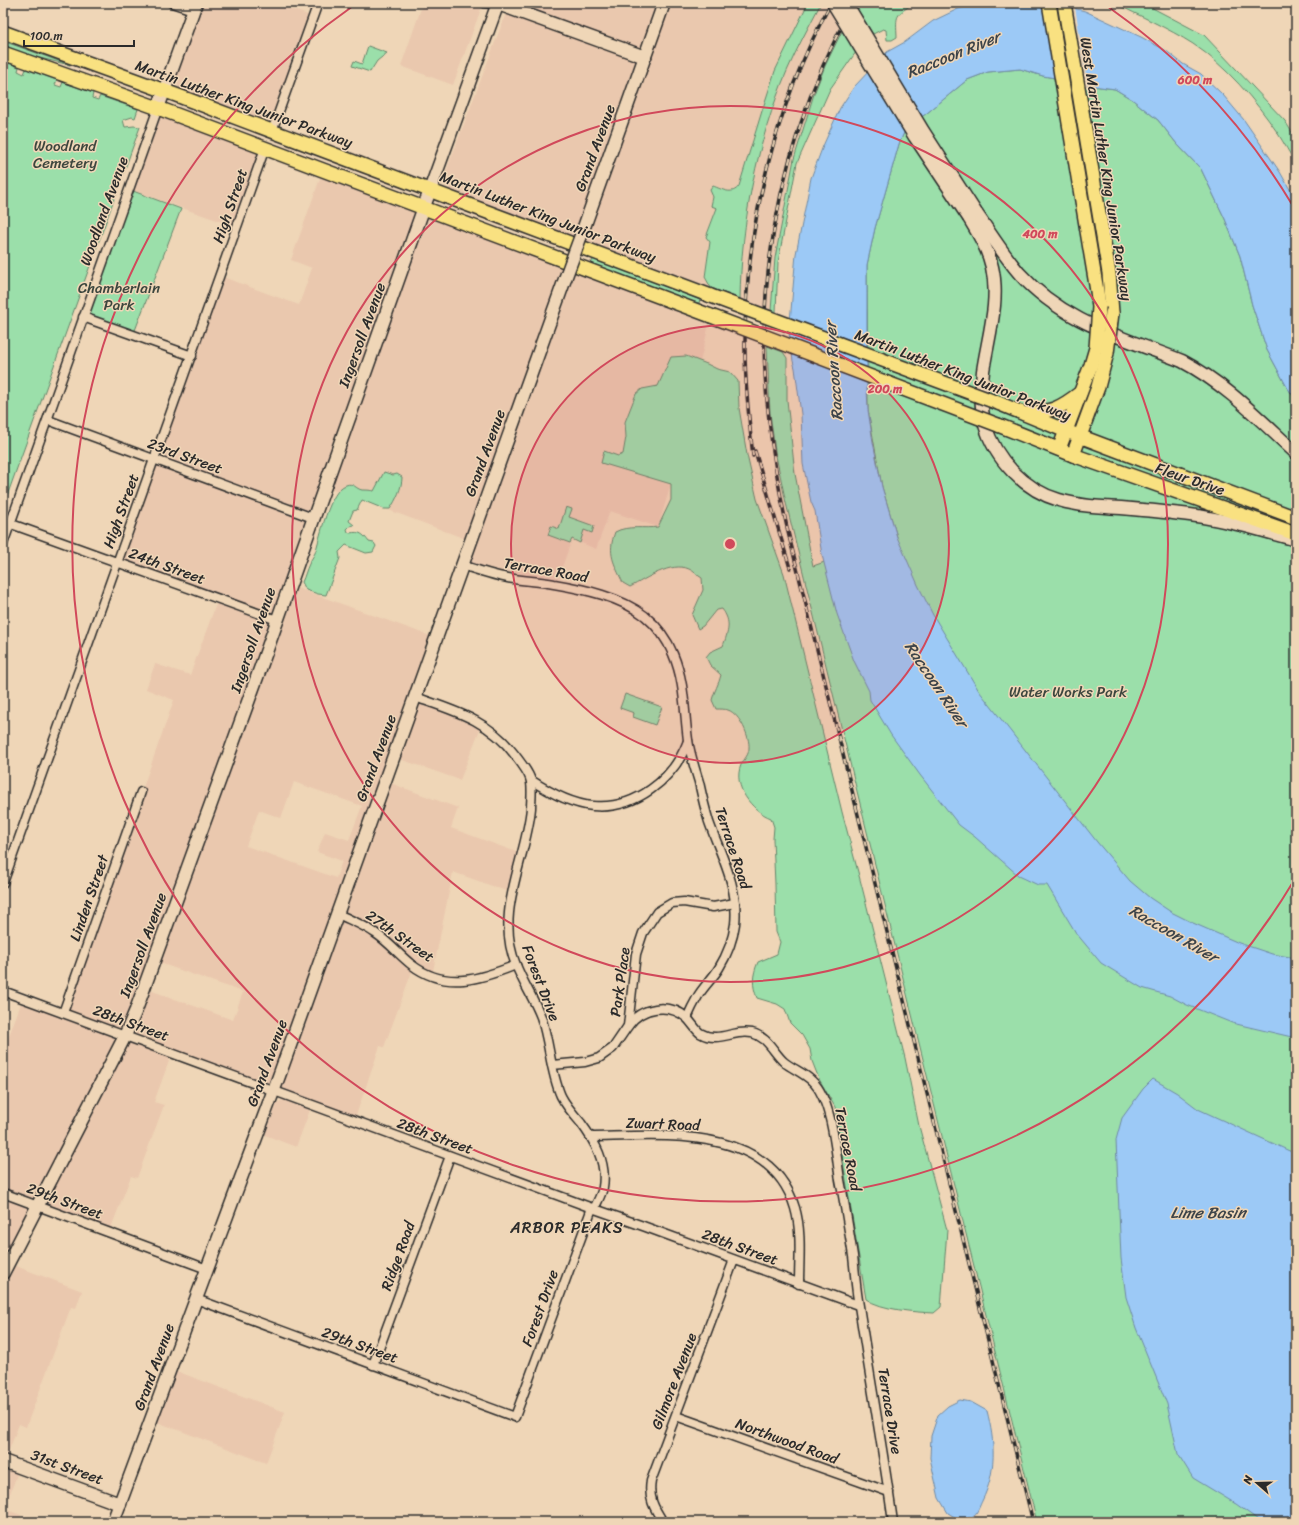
<svg xmlns="http://www.w3.org/2000/svg" width="1299" height="1525" font-family="Sriracha,sans-serif">
  <rect width="100%" height="100%" fill="#efd6b7"/>
  <filter id="ink" filterUnits="userSpaceOnUse"><feTurbulence type="fractalNoise" baseFrequency=".025" numOctaves="2"/><feDisplacementMap in="SourceGraphic" scale="8" xChannelSelector="R" yChannelSelector="G"/><feConvolveMatrix kernelMatrix="1 2 1 2 8 2 1 2 1" color-interpolation-filters="sRGB"/></filter>
  <g filter="url(#ink)">
    <g fill="#eac8ae" fill-rule="evenodd">
      <path d="M203,3H273L308,15L273,112L268,118L260,119L181,90L177,84L176,77Z"/>
      <path d="M423,3H470L480,7L481,9L453,85L401,66Z"/>
      <path d="M510,3H656L607,142L613,144L664,3H825L842,31L825,66L814,94L794,159L775,258L771,311L740,299V273L748,214L712,235L705,277L711,288L450,190L445,174Z"/>
      <path d="M158,108L265,148L237,227L133,191L155,127Z"/>
      <path d="M323,170L711,316L671,484L658,527L610,511L596,549L572,539L556,584L462,565L471,541L325,486L289,585L436,638L416,697L482,724L460,780L394,757L385,781L458,808L451,828L522,854L512,893L453,872L432,976L414,966L384,1047L380,1046L354,1121L172,1053L154,1102L164,1105L137,1178L131,1176L109,1233L38,1206L8,1263L82,1291L76,1308L71,1307L26,1427L19,1424L5,1461L20,1467L4,1509L21,1515L18,1522H3V1052L23,998L63,1013L174,700L146,689L155,664L190,675L218,599L118,563L220,276L299,305L312,268L291,260ZM294,782L362,806L349,840L325,832L317,852L342,861L336,878L246,846L259,810L281,818ZM154,961L243,992L233,1020L144,988Z"/>
      <path d="M284,1100L310,1110L296,1147L265,1135L277,1103L280,1101Z"/>
      <path d="M176,1371L285,1412L266,1463L157,1422Z"/>
    </g>
    <g fill="#9bdfaa" stroke="#63856a">
      <path d="M808,3H821C809,26 797,48 787,71C757,141 741,223 740,299L711,288L705,277L710,242L706,237L717,208L711,206L713,197L710,190L713,186C722,189 732,196 739,186L762,111L775,71Z"/>
      <path d="M858,3H914C895,16 896,14 897,37L892,40H887L886,30L883,29L873,34L856,7Z"/>
      <path d="M1114,3H1143L1204,35L1285,121L1296,139V164C1290,154 1284,143 1277,132C1255,100 1226,66 1193,44C1168,28 1140,16 1114,3Z"/>
      <path d="M842,31L856,52L830,89L797,163L778,262L776,312L771,311L775,258L794,159L814,94L825,66Z"/>
      <path d="M3,41L70,65L31,56L3,46Z"/>
      <path d="M368,46L387,53L377,61L370,72L352,66L354,61L362,64Z"/>
      <path d="M3,61L19,67L18,71L24,74L26,69L57,80L55,85L61,87L63,82L93,93L92,98L98,100L100,96L138,109L135,118L132,117L123,120L125,127L134,126L140,127L3,507Z"/>
      <path d="M1020,69L1043,76L1067,80L1093,86L1115,89L1133,100L1158,120L1177,144L1201,169L1225,219L1240,256L1252,305L1267,350L1287,387L1296,400V1522H1037L786,503L775,451L770,413L767,346L783,352L787,358V400L795,474L813,566L897,537L882,487L868,410L867,265L875,228L899,144L906,128L927,113L967,80L988,72Z"/>
      <path d="M133,191L181,209L134,333L83,317Z"/>
      <path d="M593,259L688,295L700,300L699,303L690,301L591,264Z"/>
      <path d="M686,356L707,364L717,369L730,372L738,381L739,408L747,455L757,499L784,574L842,812L862,887L905,1058L919,1126L947,1230L941,1307L934,1313C915,1312 881,1310 866,1299L844,1168L835,1107L819,1079L812,1061L810,1049L802,1035L790,1023L785,1009L777,1004L757,998C752,985 752,976 758,962L777,954L780,942L776,932L775,884L773,839L774,827L771,818C752,811 732,786 741,765C744,759 749,755 749,748C750,737 740,714 728,710C725,709 720,709 716,709L712,700C714,691 719,684 721,675L710,665L706,657L710,652L723,646C728,632 732,622 722,609L716,610L703,626L698,629L692,615L703,590L702,578C698,576 694,571 689,569C671,561 646,579 630,587L623,583C614,563 607,554 615,532C628,525 644,529 658,527L671,500V484L601,463L604,451L618,456L623,454L626,437L625,422L636,394L642,389L658,386L671,357Z"/>
      <path d="M384,472L393,475L397,474L402,477C402,488 396,500 390,509H384L362,500L357,510L353,511L349,521L354,525L350,526L347,529L348,532L350,533C360,531 363,534 369,542L374,543L376,546L373,552L366,553L346,545L339,552L340,558L326,595L318,594L306,590L302,582C305,576 306,570 309,564C310,561 313,557 315,553C320,539 329,490 346,485C353,482 356,489 362,490C366,490 370,490 374,491Z"/>
      <path d="M566,507L572,509L569,517L594,526L592,533L584,530L580,543L572,539L570,543L548,535L551,526L559,529Z"/>
      <path d="M625,694L662,707L655,725L633,717L634,713L620,708Z"/>
    </g>
    <g fill="#9cc9f6" stroke="#6f8aa5">
      <path d="M981,3H1025L1061,5L1085,11L1141,37L1165,50L1183,64L1201,74L1223,95L1244,120L1280,172L1296,200V400L1287,387L1267,350L1252,305L1240,256L1225,219L1201,169L1177,144L1158,120L1133,100L1115,89L1093,86L1067,80L1043,76L1020,69L988,72L967,80L927,113L906,128L899,144L875,228L867,265V388L868,410L873,442L882,487L897,537L918,585L933,615L979,691L1097,842L1130,881L1150,898L1171,912L1193,923L1239,943L1272,954L1296,958V1038L1232,1023L1187,1005L1170,996L1142,988L1101,963L1076,933L1047,885H1038L1019,876L975,837L959,825L920,775L891,735L870,700L869,691L854,661L837,614L822,555L815,511L811,502L803,464L801,414L795,368L793,361L789,333L796,254L811,178L823,146L840,108L854,87L887,52L905,42L933,21L958,9Z"/>
      <path d="M1153,1079L1177,1093L1198,1109L1296,1154V1522H1261L1236,1504L1193,1478L1178,1454L1167,1404L1136,1328L1126,1297L1121,1258L1116,1140L1122,1118L1143,1089Z"/>
      <path d="M960,1400L971,1402L987,1411C995,1442 997,1471 982,1501C980,1505 977,1514 973,1516C970,1518 965,1519 961,1521L948,1513L939,1498L930,1458L931,1436L938,1415L948,1406Z"/>
    </g>
    <g fill="#efd6b7">
      <path d="M1042,3H1061L1075,7L1088,87L1055,80Z"/>
      <path d="M787,337L869,368V384L790,354Z"/>
    </g>
    <g fill="none" stroke-linecap="round" stroke-linejoin="round">
      <g stroke="#2b2b2b" stroke-width="11">
        <g id="street">
          <path d="M172,3L193,10"/>
          <path d="M484,3L498,4"/>
          <path d="M272,131L318,3"/>
          <path d="M83,317L192,356"/>
          <path d="M48,420L313,518"/>
          <path d="M3,521L277,620"/>
          <path d="M3,544C55,399 105,253 158,108"/>
          <path d="M462,565C477,570 492,575 508,578C523,581 539,581 554,584C584,589 621,597 645,616C657,626 667,639 673,654C685,682 684,710 688,740C690,754 695,769 699,782C702,796 705,809 709,822C721,856 739,887 735,924C733,939 727,955 719,968C713,978 704,986 698,996C694,1003 690,1011 687,1018"/>
          <path d="M415,697C455,711 489,720 515,755C521,763 527,770 530,778C533,787 531,799 531,808C526,861 494,912 516,965C523,983 534,999 541,1017C550,1043 550,1071 561,1096C566,1106 574,1115 581,1123C595,1142 607,1162 603,1187C602,1194 597,1202 594,1209"/>
          <path d="M531,780C549,792 571,804 593,806C635,810 674,779 688,741"/>
          <path d="M3,883L265,148"/>
          <path d="M338,914C350,920 364,925 375,933C389,942 399,955 412,965C446,991 481,979 516,965"/>
          <path d="M3,991L592,1208L643,1226L858,1305"/>
          <path d="M63,1013L141,792"/>
          <path d="M628,1026C641,1007 669,1002 687,1018C692,1023 695,1029 700,1033C719,1044 733,1029 752,1033C768,1037 773,1052 784,1062C793,1069 804,1073 812,1081C832,1099 836,1154 840,1180C845,1205 849,1231 853,1256C855,1273 856,1290 859,1306C870,1378 883,1450 893,1522"/>
          <path d="M552,1065L585,1062L599,1058L613,1048L628,1026L636,954L643,933L657,912L672,903L684,902L713,907L735,903"/>
          <path d="M591,1137C660,1136 770,1123 795,1208C802,1232 799,1259 799,1284"/>
          <path d="M3,1193L207,1269"/>
          <path d="M196,1299L515,1417L592,1208"/>
          <path d="M373,1365L450,1156"/>
          <path d="M676,1416L889,1492"/>
          <path d="M663,1522C654,1508 648,1498 651,1481L734,1260"/>
        </g>
      </g>
      <g stroke="#2b2b2b" stroke-width="15">
        <g id="secondary">
          <path d="M498,4L645,57"/>
          <path d="M158,108L196,3"/>
          <path d="M976,213C990,233 1003,254 1019,273C1064,323 1122,337 1182,361C1226,384 1260,420 1296,453"/>
          <path d="M969,218C978,233 988,249 992,267C1000,301 988,337 983,371C981,389 980,408 985,425C995,459 1024,490 1059,500C1079,506 1100,507 1121,508C1144,510 1167,512 1190,515C1227,520 1261,530 1296,540"/>
          <path d="M583,230L664,3"/>
          <path d="M3,1273L125,1036L136,1010L264,658L430,190L498,3"/>
          <path d="M3,1461L120,1504"/>
          <path d="M113,1522L279,1076L565,279"/>
        </g>
      </g>
      <g stroke="#2b2b2b" stroke-width="16">
        <g id="primary">
          <path d="M1049,3L1097,291L1099,307"/>
          <path d="M1064,3L1109,273L1112,313"/>
          <path d="M3,32L176,95L711,296"/>
          <path d="M3,53L158,108L711,316"/>
          <path d="M998,403L1066,431L1296,518"/>
          <path d="M1025,414C1053,411 1058,410 1080,393"/>
          <path d="M998,425L1073,455L1296,534"/>
          <path d="M1059,449L1091,365L1096,348"/>
          <path d="M1073,455L1098,387L1107,353"/>
        </g>
      </g>
      <use href="#street" stroke="#efd6b7" stroke-width="8"/>
      <use href="#secondary" stroke="#efd6b7" stroke-width="12"/>
      <use href="#primary" stroke="#f9e181" stroke-width="13"/>
      <g stroke="#2b2b2b" stroke-width="3.5">
        <g id="rail">
          <path d="M854,3C797,106 766,220 764,338C764,403 774,468 788,532L1033,1522"/>
          <path d="M755,451L790,568"/>
          <path d="M753,456C749,421 745,386 745,350C744,231 774,108 831,3"/>
        </g>
      </g>
      <use href="#rail" stroke="#efd6b7" stroke-width="2" stroke-dasharray="6" stroke-linecap="butt"/>
      <g stroke="#2b2b2b" stroke-width="15" stroke-linecap="butt">
        <g id="secondary-bridge">
          <path d="M833,3L915,137L969,218"/>
          <path d="M846,3L923,131L976,213"/>
          <path d="M565,279L583,230"/>
        </g>
      </g>
      <g stroke="#2b2b2b" stroke-width="16" stroke-linecap="butt">
        <g id="primary-bridge">
          <path d="M711,296L998,403"/>
          <path d="M711,316L998,425"/>
          <path d="M1096,348L1099,307"/>
          <path d="M1107,353L1112,313"/>
        </g>
      </g>
      <use href="#secondary-bridge" stroke="#efd6b7" stroke-width="12"/>
      <use href="#primary-bridge" stroke="#f9e181" stroke-width="13"/>
    </g>
  </g>
  <circle cx="730" cy="544" r="219" fill="#d1495b" fill-opacity=".12"/>
  <g fill="none" stroke="#d1495b" stroke-width="2">
    <circle cx="730" cy="544" r="219"/>
    <circle cx="730" cy="544" r="438"/>
    <path d="M1293 882A657 657 0 1 1 353 6M1107 6A657 657 0 0 1 1293 206"/>
  </g>
  <g text-anchor="middle" stroke-width="3" stroke-linejoin="round" paint-order="stroke">
    <g font-size="15" fill="#2b2b2b" stroke="#efd6b7">
      <text transform="translate(244 104) rotate(20)" y="5">Martin Luther King Junior Parkway</text>
      <text transform="translate(595 148) rotate(-70)" y="5">Grand Avenue</text>
      <text transform="translate(1106 169) rotate(81)" y="5">West Martin Luther King Junior Parkway</text>
      <text transform="translate(230 206) rotate(-71)" y="5">High Street</text>
      <text transform="translate(104 211) rotate(-70)" y="5">Woodland Avenue</text>
      <text transform="translate(548 217) rotate(21)" y="5">Martin Luther King Junior Parkway</text>
      <text transform="translate(362 335) rotate(-70)" y="5">Ingersoll Avenue</text>
      <text transform="translate(963 375) rotate(21)" y="5">Martin Luther King Junior Parkway</text>
      <text transform="translate(485 453) rotate(-70)" y="5">Grand Avenue</text>
      <text transform="translate(185 456) rotate(20)" y="5">23rd Street</text>
      <text transform="translate(1190 479) rotate(19)" y="5">Fleur Drive</text>
      <text transform="translate(121 511) rotate(-70)" y="5">High Street</text>
      <text transform="translate(167 566) rotate(20)" y="5">24th Street</text>
      <text transform="translate(546 570) rotate(10)" y="5">Terrace Road</text>
      <text transform="translate(253 640) rotate(-71)" y="5">Ingersoll Avenue</text>
      <text transform="translate(376 758) rotate(-70)" y="5">Grand Avenue</text>
      <text transform="translate(733 848) rotate(72)" y="5">Terrace Road</text>
      <text transform="translate(89 898) rotate(-71)" y="5">Linden Street</text>
      <text transform="translate(400 936) rotate(35)" y="5">27th Street</text>
      <text transform="translate(143 945) rotate(-70)" y="5">Ingersoll Avenue</text>
      <text transform="translate(620 982) rotate(-82)" y="5">Park Place</text>
      <text transform="translate(541 983) rotate(69)" y="5">Forest Drive</text>
      <text transform="translate(131 1023) rotate(20)" y="5">28th Street</text>
      <text transform="translate(267 1063) rotate(-70)" y="5">Grand Avenue</text>
      <text transform="translate(663 1124) rotate(2)" y="5">Zwart Road</text>
      <text transform="translate(435 1136) rotate(20)" y="5">28th Street</text>
      <text transform="translate(848 1149) rotate(79)" y="5">Terrace Road</text>
      <text transform="translate(65 1201) rotate(20)" y="5">29th Street</text>
      <text transform="translate(740 1247) rotate(20)" y="5">28th Street</text>
      <text transform="translate(398 1256) rotate(-70)" y="5">Ridge Road</text>
      <text transform="translate(540 1308) rotate(-70)" y="5">Forest Drive</text>
      <text transform="translate(360 1345) rotate(20)" y="5">29th Street</text>
      <text transform="translate(154 1367) rotate(-70)" y="5">Grand Avenue</text>
      <text transform="translate(674 1381) rotate(-69)" y="5">Gilmore Avenue</text>
      <text transform="translate(890 1411) rotate(81)" y="5">Terrace Drive</text>
      <text transform="translate(787 1441) rotate(20)" y="5">Northwood Road</text>
      <text transform="translate(67 1467) rotate(20)" y="5">31st Street</text>
    </g>
    <g font-size="15" fill="#3c463e" stroke="#efd6b7">
      <text x="65" y="151">Woodland<tspan x="65" dy="17">Cemetery</tspan></text>
      <text x="119" y="293">Chamberlain<tspan x="119" dy="17">Park</tspan></text>
      <text x="1068" y="697">Water Works Park</text>
    </g>
    <g font-size="16" font-style="italic" fill="#3c4349" stroke="#efd6b7">
      <text transform="translate(953 54) rotate(-22)" y="6">Raccoon River</text>
      <text transform="translate(833 371) rotate(-94)" y="6">Raccoon River</text>
      <text transform="translate(937 684) rotate(56)" y="6">Raccoon River</text>
      <text transform="translate(1174 933) rotate(30)" y="6">Raccoon River</text>
      <text x="1208" y="1218">Lime Basin</text>
    </g>
    <g font-size="16" letter-spacing="1" fill="#2b2b2b" stroke="#efd6b7">
      <text x="567" y="1233">ARBOR PEAKS</text>
    </g>
  </g>
  <circle cx="730" cy="544" r="6" fill="#d1495b" stroke="#efd6b7" stroke-width="2"/>
  <g font-size="12" text-anchor="middle" font-weight="bold" fill="#d1495b" stroke="#efd6b7" stroke-width="3" stroke-linejoin="round" paint-order="stroke">
    <text x="1195" y="84">600 m</text>
    <text x="1040" y="238">400 m</text>
    <text x="885" y="393">200 m</text>
  </g>
  <rect width="1299" height="1525" fill="none" stroke="#efd6b7" stroke-width="16"/>
  <rect x="8" y="8" width="1283" height="1509" fill="none" stroke="#2b2b2b" stroke-width="1.5" filter="url(#ink)"/>
  <g transform="translate(1257 1483) rotate(290)" stroke="#efd6b7" stroke-width="3" paint-order="stroke">
  <path d="M0-3L7 15L0 10L-7 15Z" fill="#2b2b2b"/>
  <text y="-6" font-size="11" font-weight="bold" text-anchor="middle" fill="#2b2b2b">N</text>
  </g>
  <path d="M24 40v6h110v-6" fill="none" stroke="#2b2b2b" stroke-width="2"/>
  <text x="30" y="40" font-size="12" fill="#2b2b2b" stroke="#efd6b7" stroke-width="3" paint-order="stroke">100 m</text>
</svg>
